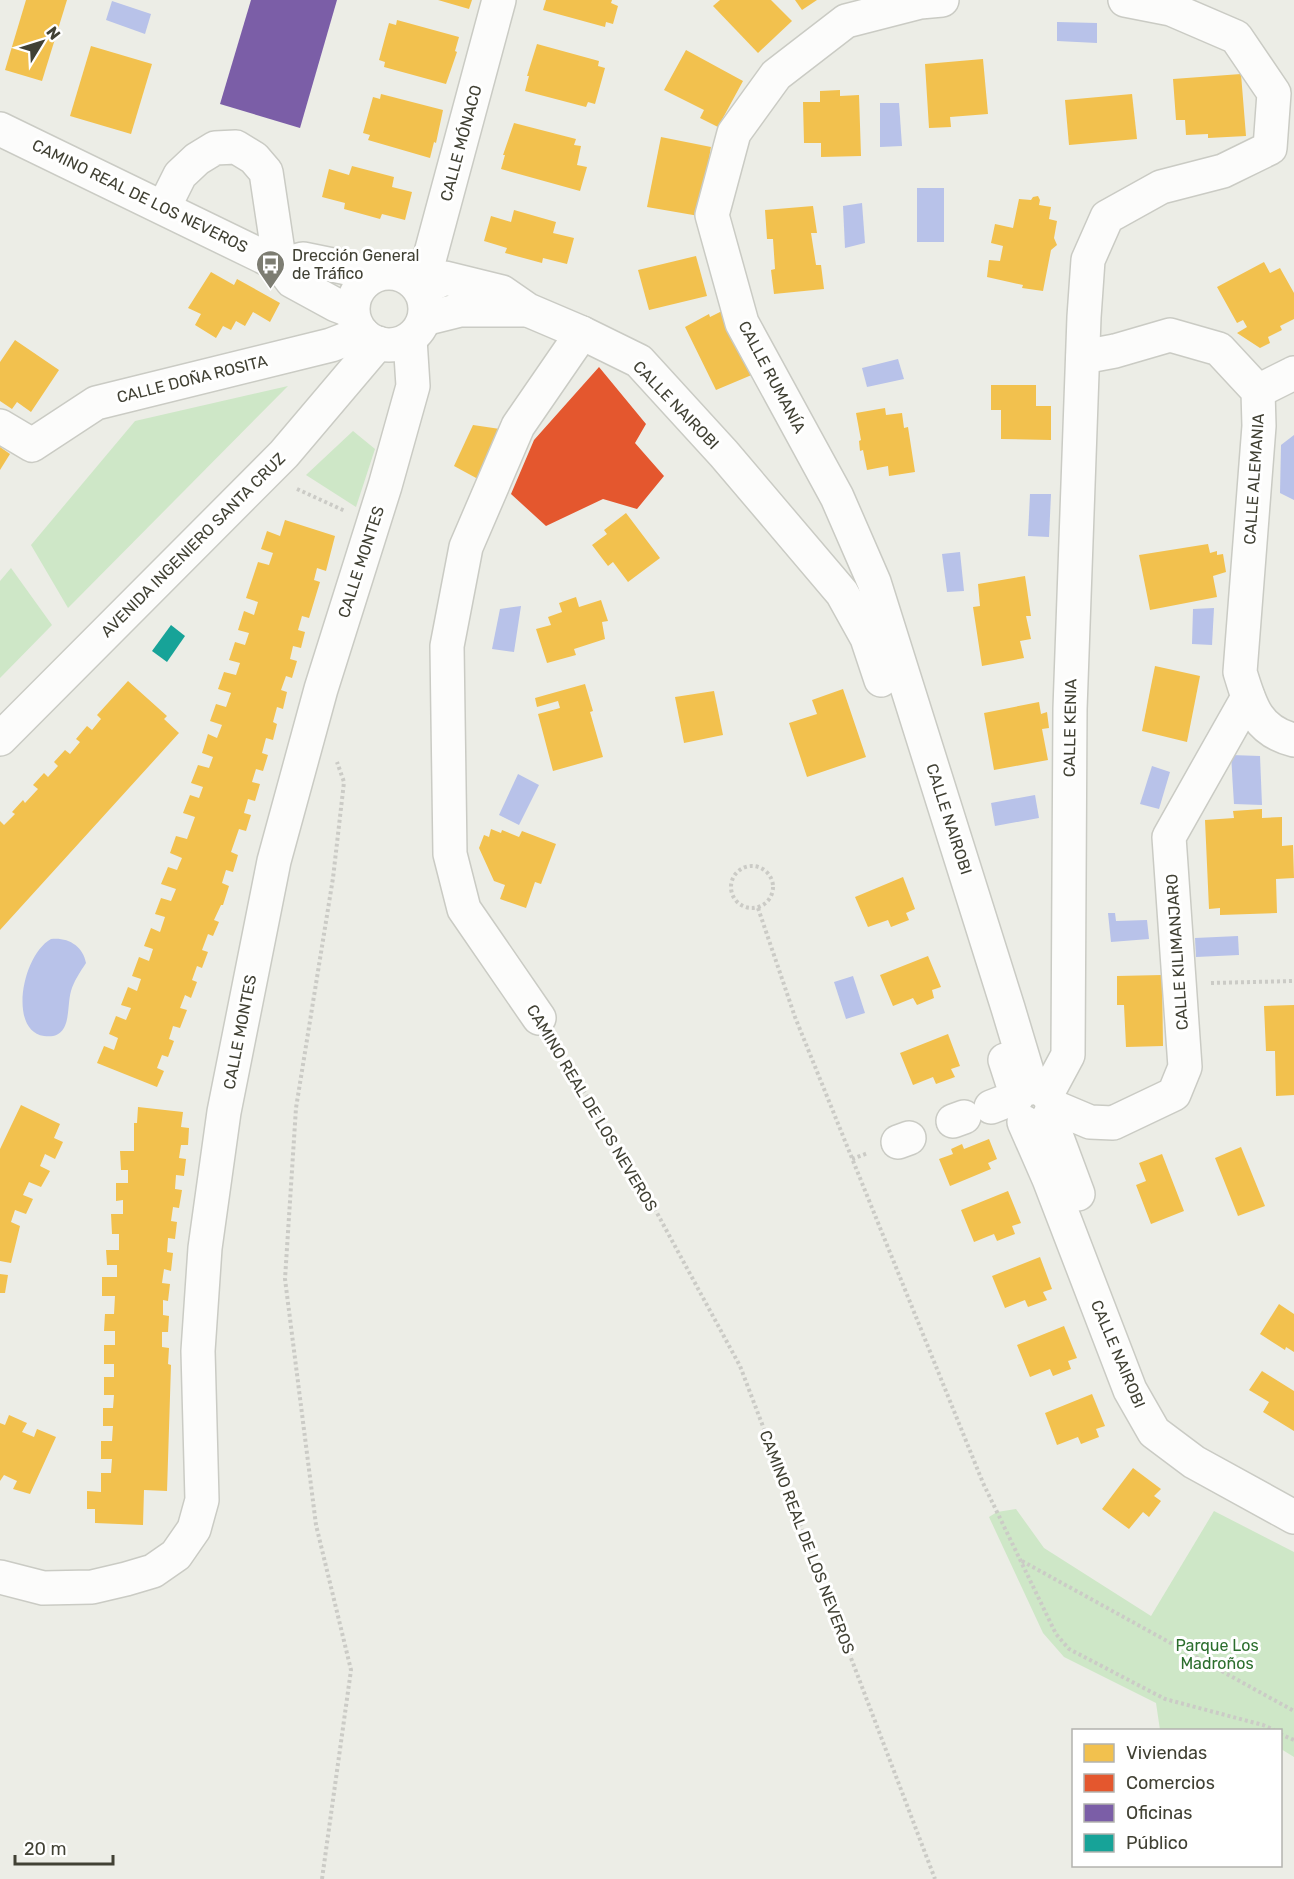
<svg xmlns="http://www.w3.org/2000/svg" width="1294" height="1879" viewBox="0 0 1294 1879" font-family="Rubik,sans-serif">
  <rect width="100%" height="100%" fill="#ecede6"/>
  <g fill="#cee7c7">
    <path d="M288,386L68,608L31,545L135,421Z"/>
    <path d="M353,431L375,449L356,507L306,475Z"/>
    <path d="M11,568L52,625L0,678V581Z"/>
    <path d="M1016,1509L1044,1548L1151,1616L1214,1511L1294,1552V1757L1281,1749L1280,1730H1160L1156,1703L1064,1657L1043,1633L989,1517L997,1512Z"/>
  </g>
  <g fill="#b8c2e9">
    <path d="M112,1L151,14L145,34L106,20Z"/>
    <path d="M1057,22L1097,23V43L1057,41Z"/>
    <path d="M880,103H899L902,146L880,147Z"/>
    <rect x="917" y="188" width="27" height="54"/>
    <path d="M862,203L865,243L845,248L843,206Z"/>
    <path d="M898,359L904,379L867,387L862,368Z"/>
    <path d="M1294,435V500L1280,493L1281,445Z"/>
    <path d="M1030,494H1051L1049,537L1028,536Z"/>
    <path d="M960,552L964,591L947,592L942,554Z"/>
    <path d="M521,606L514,652L492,649L500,609Z"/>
    <path d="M1214,608L1212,645L1192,644L1193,609Z"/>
    <path d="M1231,755L1260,756L1262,805L1234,804Z"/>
    <path d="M1152,766L1170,772L1159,809L1140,804Z"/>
    <path d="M518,774L539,785L519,825L499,815Z"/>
    <path d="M1035,795L1039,818L995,826L991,803Z"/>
    <path d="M1108,913H1115L1116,921L1147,920L1149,939L1111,942Z"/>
    <path d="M1238,936L1239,955L1196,957L1195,938Z"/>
    <path d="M51,939C68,937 83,946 86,963C80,972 74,981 71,991C66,1008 73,1040 44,1036C8,1031 22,955 51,939Z"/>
    <path d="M853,976L865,1013L846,1019L834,982Z"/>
  </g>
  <g fill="#f2c14e">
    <path d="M26,0H67L42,81L5,70Z"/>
    <path d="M438,0H472L469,9Z"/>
    <path d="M546,0H612L611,3L618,6L613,24L606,22L605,27L543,10Z"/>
    <path d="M720,0H771L792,21L758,53L713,6Z"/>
    <path d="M795,0H817L802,10Z"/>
    <path d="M397,20L459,37L455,51L457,52L446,84L384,67L385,62L379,60L389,23L396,25Z"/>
    <path d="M537,44L599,61L598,66L605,68L595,104L588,102L586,107L525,91L529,76H527Z"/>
    <path d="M91,46L152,64L131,134L70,116Z"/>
    <path d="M686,50L743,81L718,127L700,118L704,110L664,90Z"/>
    <path d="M983,59L988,114L950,117L951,127L929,128L925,64Z"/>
    <path d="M1241,74L1246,136L1208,138V134L1186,135L1185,120H1176L1173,79Z"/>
    <path d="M840,90V96L859,95L861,156L821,157V143H804L803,102H820V91Z"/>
    <path d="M381,94L443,110L436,143L434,142L430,158L368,140L370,135L363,133L373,97L380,99Z"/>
    <path d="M1132,94L1137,139L1069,145L1065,100Z"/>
    <path d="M514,123L576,139L574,145L581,146L577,165L587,167L580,191L501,169L505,155H503Z"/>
    <path d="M661,137L711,147L699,216L647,207Z"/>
    <path d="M352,166L394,177L392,187L412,192L405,220L382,214L380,219L344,209L345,203L322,197L329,169L349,175Z"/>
    <path d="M1038,196L1040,200L1039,205L1051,207L1049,219L1057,221L1054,238L1057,245L1051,250L1043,291L1022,288L1023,285L987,277L989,260L1000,261L1003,246L991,243L995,224L1013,228L1019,199L1031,200L1033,197Z"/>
    <path d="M813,206L817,233H811L816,265H821L824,289L774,294L771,270L775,269L773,239H767L765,210Z"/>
    <path d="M514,210L556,222L553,233L574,238L567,264L543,258L542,263L505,253L507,248L484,241L491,216L511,222Z"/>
    <path d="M696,256L707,296L649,310L638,270Z"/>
    <path d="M1264,262L1270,273L1280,268L1294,293V319L1280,326L1282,330L1268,337L1270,343L1260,348L1237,333L1247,327L1243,320L1237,323L1217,287Z"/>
    <path d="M211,272L234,285L237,279L280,303L270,322L253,312L245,326L236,321L231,330L223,326L216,338L195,325L201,314L188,308Z"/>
    <path d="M722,311L754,374L716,390L685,327L709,314L710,317Z"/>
    <path d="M15,340L59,370L31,412L17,402L12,409L0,401V362Z"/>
    <path d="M991,385H1036V406H1051V440L1001,439V410H991Z"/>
    <path d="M885,408L886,415L902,413L904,428L908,427L915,472L889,476L888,466L867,470L863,450L860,451L859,441L861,440L856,413Z"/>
    <path d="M473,425L500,429L478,479L454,466Z"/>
    <path d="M0,447L10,454L0,470Z"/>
    <path d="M626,513L660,558L628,582L613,562L608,566L592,545L607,534L604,530Z"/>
    <path d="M285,520L335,536L326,571L317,568L314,580L320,582L309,618L302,616L298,630L305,632L301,648L293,646L290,659L297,661L292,678L286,676L281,690L287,692L283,709L277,707L273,722L277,724L273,740L266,738L262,753L268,755L263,771L256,769L252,782L260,784L255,801L248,799L244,813L251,815L246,831L239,829L231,852L238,855L233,872L226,870L222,883L229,886L223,905H221L214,920L219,922L213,936L208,934L202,950L208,952L202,968L197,966L192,980L197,982L191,998L185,995L180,1008L187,1010L180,1028L173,1026L169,1039L174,1041L168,1057L162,1055L157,1068L164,1071L157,1087L97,1063L104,1046L114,1050L118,1038L109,1034L116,1016L126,1020L131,1008L121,1005L128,987L137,991L141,979L132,976L139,957L149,961L153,949L144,946L151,928L160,932L165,917L155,914L161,898L171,901L176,889L161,884L168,867L177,870L182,858L170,853L176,836L187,839L195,817L183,813L190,795L199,798L203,787L191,783L198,765L209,768L213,757L202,753L208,734L217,738L222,725L210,721L216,704L226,707L231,693L218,689L224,672L236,675L240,663L229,660L235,642L245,645L249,633L238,630L244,611L254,615L258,602L246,598L258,562L269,565L273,553L261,549L267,531L280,536Z"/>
    <path d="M1208,544L1210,553L1217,551V555L1223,554L1226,572L1213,576L1217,597L1150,610L1139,555Z"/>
    <path d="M1025,576L1031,616H1026L1031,639L1020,641L1024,658L982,666L973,607L980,606L978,584Z"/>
    <path d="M576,597L579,607L601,600L608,621L602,622L605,639L574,649L576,655L547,663L536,629L551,625L548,617L562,612L559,603Z"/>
    <path d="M1155,666L1200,676L1187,742L1142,731Z"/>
    <path d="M128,681L167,716L164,719L179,733L0,930V821L4,825L15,814L12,812L23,800L25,803L38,789L33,785L44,773L48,777L58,766L54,762L65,750L70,754L80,742L76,739L87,726L92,730L101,719L97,715Z"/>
    <path d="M585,684L593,711L590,712L603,757L553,771L538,714L560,708L558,701L537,707L535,698Z"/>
    <path d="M843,689L866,757L807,777L789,723L817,714L812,700Z"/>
    <path d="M714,691L723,735L684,743L675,697Z"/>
    <path d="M1039,702L1041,714L1047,712L1049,728L1042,729L1048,760L994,770L984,713Z"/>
    <path d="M1262,809V818L1282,817V846L1293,845L1294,878L1276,879L1277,913L1220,915V908L1209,909L1205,820L1234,818L1233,811Z"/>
    <path d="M491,829L501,833L502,830L519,837L522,831L556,844L541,884L535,882L526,908L500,899L505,885L494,881L479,848L484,835L489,837Z"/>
    <path d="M903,877L915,909L906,913L909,920L891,927L888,920L868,927L855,897Z"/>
    <path d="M928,956L941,987L932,990L934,998L917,1005L913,998L893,1006L880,975Z"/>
    <path d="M1162,975L1163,1046L1126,1047L1124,1005H1117V976Z"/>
    <path d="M1294,1005V1095L1276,1096L1275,1051H1266L1264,1006Z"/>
    <path d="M948,1034L960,1066L951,1069L955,1077L936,1084L933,1077L913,1085L900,1053Z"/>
    <path d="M21,1105L60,1124L54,1138L63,1142L55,1159L45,1154L40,1166L50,1171L41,1187L29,1182L23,1195L33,1199L26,1214L15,1210L11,1222L20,1226L11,1263L0,1261V1149Z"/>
    <path d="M138,1107L183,1112L181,1127L189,1128L188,1145H181L179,1158L186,1159L184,1176L176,1175L175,1189L182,1190L179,1208L173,1207L171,1221L177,1222L175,1239L168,1238L167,1252L173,1253L171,1271L164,1269L162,1283L170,1284L168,1301L163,1300V1315L169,1316L168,1332H162V1347L169,1348L168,1364L171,1365L167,1491L144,1490L143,1525L95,1523V1509H87V1491L101,1492V1473H111L112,1459H101V1441H112L113,1426H103V1408H113L114,1395H104V1377H114V1364H104V1345H115V1331H104L105,1314H114L115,1296H102V1277H117V1265H107L106,1250H119V1234H112L111,1214H123V1200L116,1201V1183H128V1170H121L120,1151H134V1123H137Z"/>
    <path d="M989,1139L997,1159L988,1163L991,1169L950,1186L939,1159L953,1154L951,1149L962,1144L964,1149Z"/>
    <path d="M1241,1147L1265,1206L1238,1216L1215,1158Z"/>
    <path d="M1162,1154L1184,1211L1151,1224L1136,1185L1146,1181L1139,1163Z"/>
    <path d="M1008,1191L1021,1223L1012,1226L1015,1234L997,1241L994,1234L974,1242L961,1210Z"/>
    <path d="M1040,1257L1052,1289L1043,1292L1047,1300L1028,1307L1025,1300L1005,1308L992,1276Z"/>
    <path d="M0,1274L8,1275L5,1293H0Z"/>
    <path d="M1279,1304L1294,1314V1352L1286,1347L1285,1350L1260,1334Z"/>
    <path d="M1064,1326L1077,1358L1068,1361L1071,1369L1053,1376L1050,1369L1030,1377L1017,1345Z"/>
    <path d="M1262,1371L1294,1391V1431L1263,1412L1269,1402L1249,1390Z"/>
    <path d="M1092,1394L1105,1426L1096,1429L1099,1437L1081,1444L1078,1437L1057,1445L1045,1413Z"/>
    <path d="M9,1415L27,1423L22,1432L34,1437L37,1429L56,1437L30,1494L13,1489L17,1481L4,1475L0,1481V1423L5,1425Z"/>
    <path d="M1133,1468L1161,1489L1154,1496L1161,1501L1149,1517L1143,1512L1129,1529L1102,1509Z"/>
  </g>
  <path fill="#e4572e" d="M599,367L646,424L635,443L664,476L637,509L603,499L546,526L511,494L534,440Z"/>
  <path fill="#7b5ea7" d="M251,0H337L300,128L220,104Z"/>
  <path fill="#17a398" d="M171,625L185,636L167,662L152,651Z"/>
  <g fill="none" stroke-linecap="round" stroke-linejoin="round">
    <defs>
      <g id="minor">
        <path d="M942,0L920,2L846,21L776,75L734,133L712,215L742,323L837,497L874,582L1008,1008L1032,1088"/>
        <path d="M0,129L280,265L292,281L336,305L352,311"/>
        <path d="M164,207L180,175L197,159L215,148L236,147L254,158L266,172L280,265"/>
        <path d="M280,265L303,259L377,274"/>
        <circle cx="389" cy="309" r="36"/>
        <path d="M412,280L428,264L499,0"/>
        <path d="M421,290L445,278L502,292L528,310L582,333L639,361L724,454L842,593L867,638L881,680"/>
        <path d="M424,319L460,310H523"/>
        <path d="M1083,357L1115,351L1170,335L1219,349L1258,391L1259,426L1240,672C1250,705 1257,731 1294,740"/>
        <path d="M1258,391L1294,373"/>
        <path d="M0,426L32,445L96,403L331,345L362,333"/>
        <path d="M0,739L284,454L378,343"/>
        <path d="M539,1018L464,909L450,854L447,646L466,547L518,426L582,333"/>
        <path d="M1047,1094L1068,1055L1070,709L1084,317L1088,260L1107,217L1161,187L1223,171L1270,148L1274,93L1236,37L1171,9L1125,0"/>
        <path d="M1052,1106L1090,1122L1113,1123L1174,1094L1185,1067L1169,837L1248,697"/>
        <path d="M991,1107L1017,1097L1005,1060"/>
        <path d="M1049,1116L1078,1194"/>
        <path d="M953,1121L964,1117"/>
        <path d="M1024,1122L1049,1179L1130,1390L1154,1432L1194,1462L1294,1517"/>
        <path d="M898,1142L909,1138"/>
        <path d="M0,1577L43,1588L92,1587L126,1579L153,1571L176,1555L194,1529L202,1500L198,1351L205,1248L224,1112L274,861L321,689L385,486L413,386L410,339"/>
      </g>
    </defs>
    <use href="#minor" stroke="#cacbc4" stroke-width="36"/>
    <g stroke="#cbcbc6" stroke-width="4" stroke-dasharray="3 3" stroke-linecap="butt">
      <path d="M297,489L345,511"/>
      <circle cx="752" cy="887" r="21"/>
      <path d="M758,908L795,1017L983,1483L1056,1634L1069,1649L1165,1699L1263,1725L1274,1730"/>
      <path d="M1211,983L1294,981"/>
      <path d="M555,1044L644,1189L740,1366L935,1879"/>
      <path d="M852,1159L868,1153"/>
      <path d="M1022,1561L1294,1711"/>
      <path d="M1280,1734L1294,1740"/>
      <path d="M322,1879L351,1670L316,1525L285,1279L296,1108L333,878L344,782L337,762"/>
    </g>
    <use href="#minor" stroke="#fcfcfb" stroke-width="33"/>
  </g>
  <defs>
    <symbol id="bus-pin" viewBox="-11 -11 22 30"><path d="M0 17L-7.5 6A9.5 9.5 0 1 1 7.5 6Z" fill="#7d7d72" stroke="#fff"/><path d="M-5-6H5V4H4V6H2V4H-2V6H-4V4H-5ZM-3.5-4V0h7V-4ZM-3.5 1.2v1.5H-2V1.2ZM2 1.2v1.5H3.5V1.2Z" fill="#fff"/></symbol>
  </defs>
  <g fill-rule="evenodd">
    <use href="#bus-pin" x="254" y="248" width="33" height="45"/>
  </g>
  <g text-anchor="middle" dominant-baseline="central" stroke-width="6" stroke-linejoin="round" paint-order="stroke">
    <g font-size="16" fill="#414134" stroke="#fff">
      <text transform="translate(461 143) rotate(-75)">CALLE MÓNACO</text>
      <text transform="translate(140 196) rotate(26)">CAMINO REAL DE LOS NEVEROS</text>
      <text transform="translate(772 377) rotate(62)">CALLE RUMANÍA</text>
      <text transform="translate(192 379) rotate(-14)">CALLE DOÑA ROSITA</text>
      <text transform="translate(676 405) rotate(46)">CALLE NAIROBI</text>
      <text transform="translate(1254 479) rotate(-86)">CALLE ALEMANIA</text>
      <text transform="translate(193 545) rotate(-45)">AVENIDA INGENIERO SANTA CRUZ</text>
      <text transform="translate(361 562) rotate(-72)">CALLE MONTES</text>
      <text transform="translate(1070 728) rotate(-89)">CALLE KENIA</text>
      <text transform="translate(949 819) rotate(72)">CALLE NAIROBI</text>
      <text transform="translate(1177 952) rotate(-94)">CALLE KILIMANJARO</text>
      <text transform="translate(240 1032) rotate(-79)">CALLE MONTES</text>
      <text transform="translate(592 1108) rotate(59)">CAMINO REAL DE LOS NEVEROS</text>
      <text transform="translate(1118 1354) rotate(67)">CALLE NAIROBI</text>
      <text transform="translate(807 1542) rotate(69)">CAMINO REAL DE LOS NEVEROS</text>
    </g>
    <g font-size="16" fill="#414134" stroke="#fff" text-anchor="start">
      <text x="292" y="255">Drección General<tspan x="292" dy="18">de Tráfico</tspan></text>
    </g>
    <g font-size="16" fill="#2c6e2d" stroke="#fff">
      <text x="1217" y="1645">Parque Los<tspan x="1217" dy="18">Madroños</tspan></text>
    </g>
  </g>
  <rect x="1072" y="1729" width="210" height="138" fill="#ffffff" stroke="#b3b3ae" stroke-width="1.5"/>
  <rect x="1084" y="1744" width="30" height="18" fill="#f2c14e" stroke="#b3b3ae" stroke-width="1.5"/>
  <text x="1126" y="1759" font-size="18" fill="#414134">Viviendas</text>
  <rect x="1084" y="1774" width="30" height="18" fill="#e4572e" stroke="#b3b3ae" stroke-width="1.5"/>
  <text x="1126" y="1789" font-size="18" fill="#414134">Comercios</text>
  <rect x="1084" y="1804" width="30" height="18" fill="#7b5ea7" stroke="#b3b3ae" stroke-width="1.5"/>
  <text x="1126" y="1819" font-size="18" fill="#414134">Oficinas</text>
  <rect x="1084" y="1834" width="30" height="18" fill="#17a398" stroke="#b3b3ae" stroke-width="1.5"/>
  <text x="1126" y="1849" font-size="18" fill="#414134">Público</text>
  <g transform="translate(42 42) rotate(52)" stroke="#ffffff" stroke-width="4.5" paint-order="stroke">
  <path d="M0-4.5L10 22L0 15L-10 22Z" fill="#414134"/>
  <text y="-9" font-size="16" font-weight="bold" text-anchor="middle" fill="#414134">N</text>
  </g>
  <path d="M15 1855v9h98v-9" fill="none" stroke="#414134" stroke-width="3"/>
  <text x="24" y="1855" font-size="18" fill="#414134" stroke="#ffffff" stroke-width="4.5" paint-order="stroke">20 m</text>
</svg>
